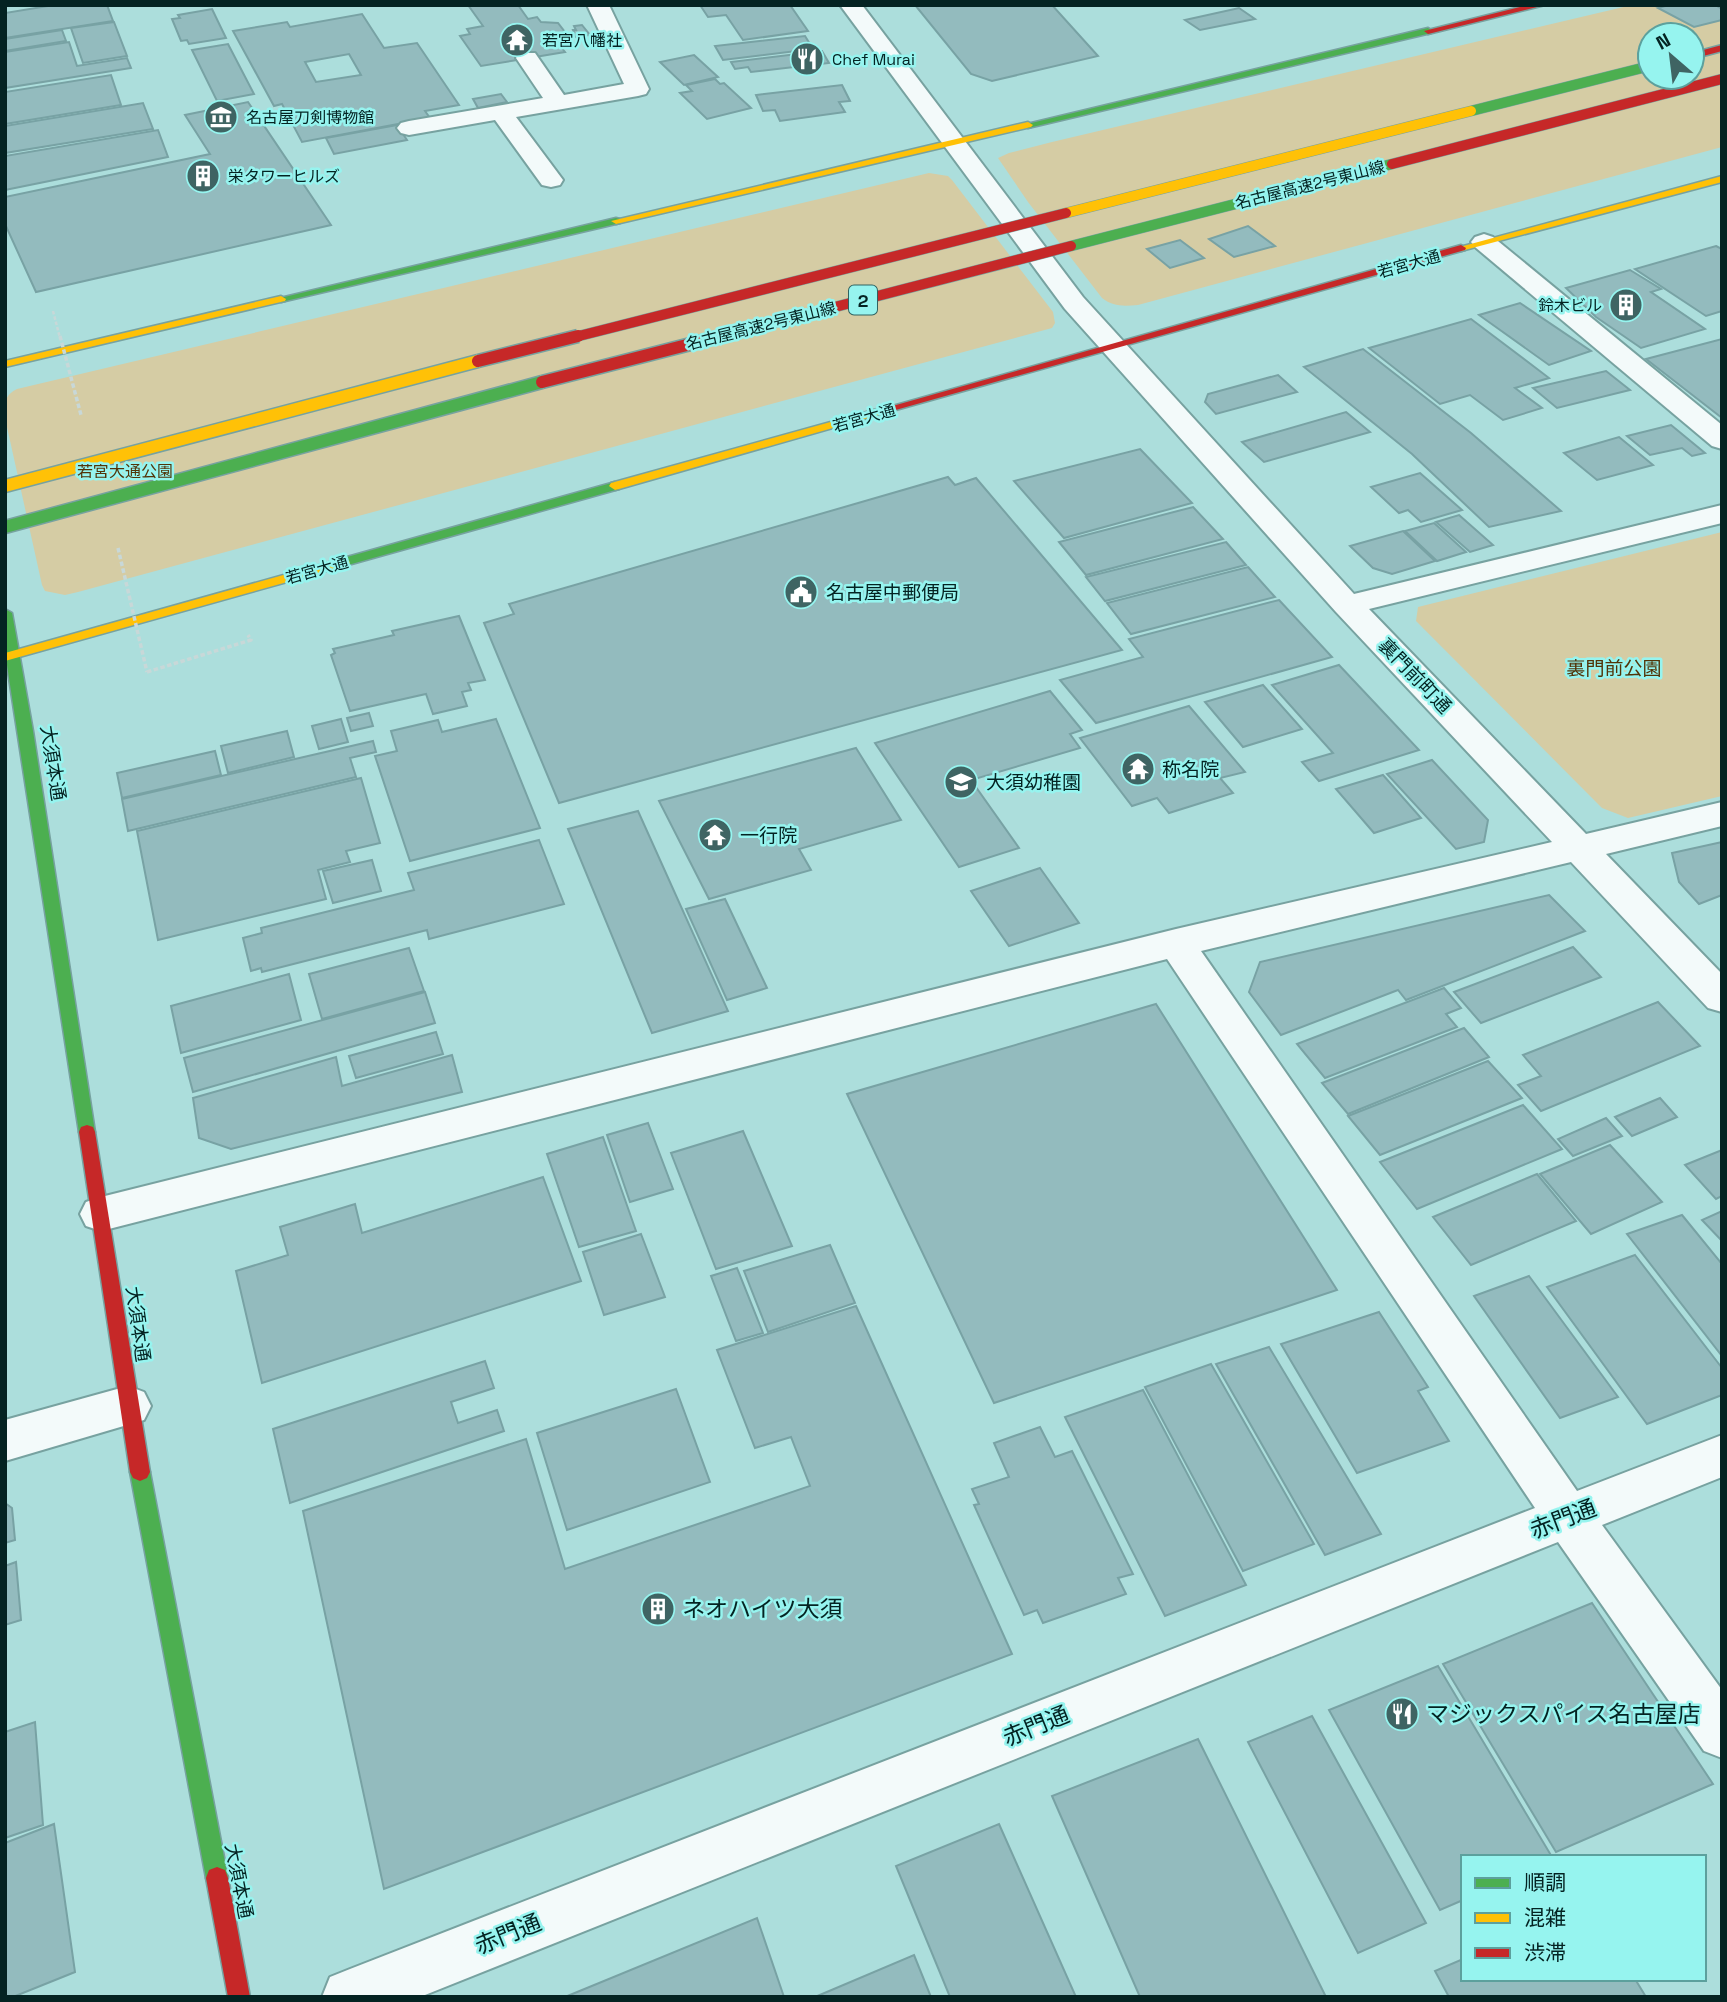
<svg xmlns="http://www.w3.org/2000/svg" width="1727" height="2002" viewBox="0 0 1727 2002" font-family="'Space Grotesk','Noto Sans JP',sans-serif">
  <rect width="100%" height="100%" fill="#acdedc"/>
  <g fill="#d5cca4" fill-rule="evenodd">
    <path d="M1632,5H1722V147L1138,305C1124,306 1113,307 1102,298L1028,202L998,158L1009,153L1052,142ZM1650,35H1692V77H1650Z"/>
    <path d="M929,173L948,176L952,180L1053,312L1055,323L1052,328L78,592L65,595L45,591L42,585L5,418C5,404 3,396 17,389Z"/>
    <path d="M1722,532V796L1628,818L1602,808L1416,621L1418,607Z"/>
  </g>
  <g fill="#93bbbe" stroke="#78a2a4" stroke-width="2" fill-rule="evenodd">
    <path d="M54,5H107L113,21L5,38V13Z"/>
    <path d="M468,5H518L528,19L537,17L541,22L558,23L575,45L561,47L565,52L481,66L460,36L470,34L467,29L483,26Z"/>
    <path d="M700,5H790L808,31L743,40L726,15L708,17Z"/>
    <path d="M915,5H1052L1098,56L992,81L971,74Z"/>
    <path d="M1669,5H1715L1722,9V20L1694,27L1658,8Z"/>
    <path d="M1239,8L1255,19L1200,30L1185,20Z"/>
    <path d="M212,9L226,38L189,44L187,40L181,41L172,19L180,18L178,15Z"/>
    <path d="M362,14L384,48L417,43L459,105L425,111L430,118L302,142L282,104L274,106L233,31L287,22L290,27ZM349,54L361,75L316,82L305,62Z"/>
    <path d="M114,22L127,56L83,63L71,28Z"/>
    <path d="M582,25L590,35L576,37L573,30H576L574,26Z"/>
    <path d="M62,30L66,41L5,51V39Z"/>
    <path d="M805,36L813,49L723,60L715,46Z"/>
    <path d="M69,42L77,66L127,58L131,68L5,88V52Z"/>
    <path d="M228,44L254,94L217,101L192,50Z"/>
    <path d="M822,51L829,63L751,72L748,67L735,69L731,62Z"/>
    <path d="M694,55L718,77L684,85L660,62Z"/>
    <path d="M111,75L121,105L5,124V92Z"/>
    <path d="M715,79L720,84L724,83L751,108L707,119L680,93L692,91L686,85Z"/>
    <path d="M842,85L850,101L839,102L845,112L780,121L775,110L763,111L756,95Z"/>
    <path d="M501,94L507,102L478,108L473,99Z"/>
    <path d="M248,102L331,225L36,292L5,224V197L210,154L185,115Z"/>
    <path d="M143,103L153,129L5,153V126Z"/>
    <path d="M397,125L407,140L334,154L326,138Z"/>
    <path d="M158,130L168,157L5,190V156Z"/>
    <path d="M1248,226L1275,246L1234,257L1209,239Z"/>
    <path d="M1180,240L1204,258L1170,268L1147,249Z"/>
    <path d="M1716,246L1722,249V311L1706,316L1635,269Z"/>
    <path d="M1630,270L1661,289L1651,292L1705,329L1641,348L1596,317L1566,288Z"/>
    <path d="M1520,303L1591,351L1549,365L1479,315Z"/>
    <path d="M1471,319L1549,378L1515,388L1542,408L1503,420L1470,395L1440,404L1369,348Z"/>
    <path d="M1722,339V418L1646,359Z"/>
    <path d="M1363,349L1471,433L1561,511L1489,527L1412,454L1304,367Z"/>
    <path d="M1606,371L1630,390L1557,408L1533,388Z"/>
    <path d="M1278,375L1297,392L1216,414L1205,402L1208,394Z"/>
    <path d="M1346,412L1370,432L1264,462L1242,442Z"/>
    <path d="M1671,425L1705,453L1692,456L1682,448L1650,455L1627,436Z"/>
    <path d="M1619,437L1653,465L1597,480L1564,453Z"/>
    <path d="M1140,449L1192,503L1064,538L1014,481Z"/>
    <path d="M1420,473L1462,510L1421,522L1408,510L1399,513L1371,487Z"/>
    <path d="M948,477L955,485L976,478L1122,650L559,803L484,623L514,614L509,604Z"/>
    <path d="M1193,507L1223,539L1086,575L1059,542Z"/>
    <path d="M1459,515L1493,545L1470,552L1436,522Z"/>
    <path d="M1434,523L1466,552L1437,561L1405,531Z"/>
    <path d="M1403,531L1435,561L1392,574L1373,568L1350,546Z"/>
    <path d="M1226,542L1246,565L1105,601L1086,577Z"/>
    <path d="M1248,567L1275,597L1131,634L1107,603Z"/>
    <path d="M1279,600L1332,657L1096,723L1060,680L1143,657L1129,639Z"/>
    <path d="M459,616L485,680L468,683L471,690L462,692L467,706L433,714L426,694L350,711L331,655L335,653L333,649L394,635L392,631Z"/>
    <path d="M1339,665L1419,750L1319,781L1302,762L1333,753L1272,685Z"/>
    <path d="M1263,685L1302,729L1243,747L1205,702Z"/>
    <path d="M1050,691L1082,730L1070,734L1080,748L971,780L1019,848L959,867L875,743Z"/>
    <path d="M1189,706L1245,772L1220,778L1233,793L1169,813L1157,798L1132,806L1080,738Z"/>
    <path d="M369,713L373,726L351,731L347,718Z"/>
    <path d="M341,719L348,742L319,749L312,726Z"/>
    <path d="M496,719L540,828L410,861L375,756L397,751L391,731L438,720L442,732Z"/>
    <path d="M287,731L294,757L228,773L221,746Z"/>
    <path d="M373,741L376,752L350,758L356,777L128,831L122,799Z"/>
    <path d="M856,748L901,820L799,849L811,870L709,899L659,801Z"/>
    <path d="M215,751L221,775L122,798L117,773Z"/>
    <path d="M1432,760L1488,820L1484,842L1456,849L1387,774Z"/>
    <path d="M1383,775L1421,818L1374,833L1336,789Z"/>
    <path d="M361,778L380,843L346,851L350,862L318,870L326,899L158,940L137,831Z"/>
    <path d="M638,811L728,1011L652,1033L568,829Z"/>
    <path d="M539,840L564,904L429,939L427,930L262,972L261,968L251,971L243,938L262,933L261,928L414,890L408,873Z"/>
    <path d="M1722,842V895L1699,904L1679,882L1672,853Z"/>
    <path d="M372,860L381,891L333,903L323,871Z"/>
    <path d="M1040,868L1079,923L1009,946L971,891Z"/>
    <path d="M1549,895L1585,931L1406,1000L1398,990L1281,1035L1249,992L1260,962Z"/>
    <path d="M725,899L767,988L727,1000L686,909Z"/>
    <path d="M1573,947L1601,977L1481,1023L1454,992Z"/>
    <path d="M409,948L424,991L322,1019L309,974Z"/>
    <path d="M289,974L301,1020L181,1053L171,1006Z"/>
    <path d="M1444,988L1461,1008L1446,1014L1457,1027L1325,1078L1297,1044Z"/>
    <path d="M425,992L435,1023L193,1092L184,1058Z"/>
    <path d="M1658,1002L1700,1046L1541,1111L1518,1085L1541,1076L1523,1055Z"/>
    <path d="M1156,1004L1337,1290L994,1403L847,1094Z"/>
    <path d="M1464,1028L1489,1057L1348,1114L1322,1083Z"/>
    <path d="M436,1032L443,1054L356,1078L349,1056Z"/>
    <path d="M452,1055L462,1092L231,1149L199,1138L193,1098L336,1057L342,1086Z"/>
    <path d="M1488,1061L1522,1098L1380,1155L1348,1116Z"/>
    <path d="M1660,1098L1677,1117L1632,1136L1615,1117Z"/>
    <path d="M1523,1105L1562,1149L1417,1209L1380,1162Z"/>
    <path d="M1606,1118L1622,1136L1573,1156L1558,1139Z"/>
    <path d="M648,1123L673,1189L630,1202L607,1135Z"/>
    <path d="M743,1131L792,1246L716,1269L671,1153Z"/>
    <path d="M603,1137L636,1231L579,1247L547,1154Z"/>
    <path d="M1610,1145L1662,1202L1591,1234L1540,1174Z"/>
    <path d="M1722,1150V1196L1716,1199L1685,1165Z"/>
    <path d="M1537,1174L1576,1221L1471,1265L1433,1217Z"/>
    <path d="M543,1177L581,1281L262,1383L236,1271L288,1255L280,1227L355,1204L362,1233Z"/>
    <path d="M1722,1211V1241L1702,1220Z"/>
    <path d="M1682,1215L1722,1264V1356L1627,1234Z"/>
    <path d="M641,1234L665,1297L604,1315L583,1252Z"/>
    <path d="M830,1245L855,1303L768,1332L744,1271Z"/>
    <path d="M1635,1255L1722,1368V1395L1647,1424L1547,1287Z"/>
    <path d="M737,1268L763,1333L736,1341L711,1276Z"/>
    <path d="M1529,1276L1618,1397L1560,1418L1474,1296Z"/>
    <path d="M856,1306L1012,1654L384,1889L303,1511L526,1439L565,1569L810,1486L791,1437L755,1448L717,1350Z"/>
    <path d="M1379,1312L1428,1387L1418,1391L1449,1441L1357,1473L1281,1344Z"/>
    <path d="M1269,1347L1381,1534L1325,1555L1216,1364Z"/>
    <path d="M485,1361L494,1388L451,1402L458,1423L497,1410L504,1431L290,1503L273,1429Z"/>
    <path d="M1211,1364L1314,1544L1243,1571L1145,1387Z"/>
    <path d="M676,1389L710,1482L567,1530L537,1433Z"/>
    <path d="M1143,1390L1246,1585L1165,1616L1065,1417Z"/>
    <path d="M1040,1427L1055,1457L1072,1451L1133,1574L1118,1578L1126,1594L1043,1623L1037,1610L1024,1615L974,1505L979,1504L972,1489L1009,1477L994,1443Z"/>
    <path d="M5,1503L12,1508L15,1540L5,1543Z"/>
    <path d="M16,1562L21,1620L5,1625V1566Z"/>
    <path d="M1592,1603L1713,1784L1556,1852L1443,1664Z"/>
    <path d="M1438,1666L1552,1857H1463V1900L1440,1910L1329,1710Z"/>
    <path d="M1312,1716L1426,1923L1358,1953L1248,1742Z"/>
    <path d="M35,1722L43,1825L5,1838V1732Z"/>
    <path d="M1198,1739L1326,1997H1140L1052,1796Z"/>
    <path d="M54,1824L75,1972L13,1997H5V1843Z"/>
    <path d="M999,1824L1076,1997H950L896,1866Z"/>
    <path d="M757,1918L784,1997H565Z"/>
    <path d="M914,1955L931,1997H815Z"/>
    <path d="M1463,1959V1979H1635L1646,1997H1449L1435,1971Z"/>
  </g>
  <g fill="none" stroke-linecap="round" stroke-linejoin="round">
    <defs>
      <g id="street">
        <path d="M587,5H609L649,89L646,94L638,96L516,117L563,180L560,185L551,187L542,185L495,120L409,135L401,133L397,128L401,123L409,121L543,98L516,58L519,53H535L564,95L624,84Z"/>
        <path d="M840,5H862L1083,297L1354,594L1722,505V523L1369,609L1586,834L1722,802V826L1606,854L1722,974V1012L1708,1008L1571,862L1201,951L1577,1491L1722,1435V1477L1602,1525L1722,1690V1758L1704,1751L1558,1542L420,1997H322L330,1977L350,1969L1535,1508L1167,959L101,1231L86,1226L80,1214L86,1202L101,1197L1176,929L1552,842L1336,612L1065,309Z"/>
        <path d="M1484,234L1493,237L1722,425V449L1712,446L1475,247L1471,242L1475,237Z"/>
        <path d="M128,1386L144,1392L151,1406L144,1420L5,1461V1420Z"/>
      </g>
      <g id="fast">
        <path d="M1428,28L1432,31L1431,33L1028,128L1023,125Z"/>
        <path d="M616,218L620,219V223L281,302L276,299Z"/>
        <path d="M615,482L621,486L619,489L348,565L344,566L338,562L340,559Z"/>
        <path d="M5,609L12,613L33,731L95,1132L93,1137H81L79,1132L5,652Z"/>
        <path d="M140,1463L147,1466L150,1472L228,1878L225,1886L217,1889L209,1886L206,1878L130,1472L133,1466Z"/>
      </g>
      <g id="slow">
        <path d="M1028,122L1033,125L1031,127L616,224L611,221Z"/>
        <path d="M1722,176V182L1461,251L1456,248Z"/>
        <path d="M281,296L286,299L285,301L5,367V361Z"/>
        <path d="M881,408L887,411L885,413L619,489L615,490L609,486L611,483Z"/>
        <path d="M344,558L350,562L348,565L5,661V653Z"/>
      </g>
      <g id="jam">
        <path d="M1528,5H1545L1428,34L1424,31Z"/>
        <path d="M1722,45V51L1692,59V53Z"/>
        <path d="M1461,245L1466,248L1465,250L885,413L881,414L875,411Z"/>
        <path d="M87,1125L93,1127L95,1132L150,1472L147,1478L140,1481L133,1478L130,1472L79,1132L81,1127Z"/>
        <path d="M217,1867L225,1870L228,1878L250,1997H228L206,1878L209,1870Z"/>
      </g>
    </defs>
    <use href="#street" stroke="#77a2a0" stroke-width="4"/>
    <use href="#fast" stroke="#77a2a0" stroke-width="3"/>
    <use href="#slow" stroke="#77a2a0" stroke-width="3"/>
    <use href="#jam" stroke="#77a2a0" stroke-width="3"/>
    <path stroke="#c8d8d8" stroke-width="3.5" stroke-dasharray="4.5 2.5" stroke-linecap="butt" d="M147,672L251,640L248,635"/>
    <use href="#street" fill="#f3fafa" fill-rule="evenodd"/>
    <use href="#fast" fill="#4caf50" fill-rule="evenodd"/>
    <use href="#slow" fill="#ffc107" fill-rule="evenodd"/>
    <use href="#jam" fill="#c62828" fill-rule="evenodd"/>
    <defs>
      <g id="fast-bridge-far1">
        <path d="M1471,111L1650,66"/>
        <path d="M1071,246L1392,164"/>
      </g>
      <path id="fast-bridge" d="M5,527L542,382"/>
      <path id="slow-bridge-far1" d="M1066,213L1471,111"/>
      <path id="slow-bridge" d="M5,486L478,361"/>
      <g id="jam-bridge-far1">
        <path d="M1392,164L1722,79"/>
        <path d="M571,338L1066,213"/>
        <path d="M715,338L1071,246"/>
      </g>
      <g id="jam-bridge">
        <path d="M478,361L578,336"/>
        <path d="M542,382L722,336"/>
      </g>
    </defs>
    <use href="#fast-bridge-far1" stroke="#77a2a0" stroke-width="11" stroke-linecap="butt"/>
    <use href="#fast-bridge" stroke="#77a2a0" stroke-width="15" stroke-linecap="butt"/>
    <use href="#slow-bridge-far1" stroke="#77a2a0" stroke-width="11" stroke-linecap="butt"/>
    <use href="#slow-bridge" stroke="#77a2a0" stroke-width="15" stroke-linecap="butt"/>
    <use href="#jam-bridge-far1" stroke="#77a2a0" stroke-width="11" stroke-linecap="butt"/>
    <use href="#jam-bridge" stroke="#77a2a0" stroke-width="15" stroke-linecap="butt"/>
    <path stroke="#c8d8d8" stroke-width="2.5" stroke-dasharray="3.5 2" stroke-linecap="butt" d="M53,311L60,338"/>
    <g stroke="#c8d8d8" stroke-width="3.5" stroke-dasharray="4.5 2.5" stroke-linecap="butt">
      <path d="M60,336L81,415"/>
      <path d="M118,548L147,672"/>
    </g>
    <use href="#fast-bridge-far1" stroke="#4caf50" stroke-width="10"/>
    <use href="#fast-bridge" stroke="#4caf50" stroke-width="12"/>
    <use href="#slow-bridge-far1" stroke="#ffc107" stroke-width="10"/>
    <use href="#slow-bridge" stroke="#ffc107" stroke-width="12"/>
    <use href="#jam-bridge-far1" stroke="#c62828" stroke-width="10"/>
    <use href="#jam-bridge" stroke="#c62828" stroke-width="12"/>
  </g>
  <defs>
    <symbol id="temple-disc" viewBox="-11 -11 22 22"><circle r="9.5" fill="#3f6463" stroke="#96f4ef"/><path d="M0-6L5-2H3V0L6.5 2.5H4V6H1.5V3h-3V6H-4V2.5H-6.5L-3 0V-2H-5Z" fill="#fff"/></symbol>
    <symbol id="restaurant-disc" viewBox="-11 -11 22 22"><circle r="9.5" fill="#3f6463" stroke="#96f4ef"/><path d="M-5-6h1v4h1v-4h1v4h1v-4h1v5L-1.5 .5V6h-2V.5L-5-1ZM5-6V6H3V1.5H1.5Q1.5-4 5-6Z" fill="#fff"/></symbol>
    <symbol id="museum-disc" viewBox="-11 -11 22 22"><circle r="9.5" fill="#3f6463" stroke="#96f4ef"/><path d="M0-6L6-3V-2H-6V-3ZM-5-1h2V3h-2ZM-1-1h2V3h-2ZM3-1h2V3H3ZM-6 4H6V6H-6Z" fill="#fff"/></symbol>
    <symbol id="building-disc" viewBox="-11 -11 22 22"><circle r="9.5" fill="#3f6463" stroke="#96f4ef"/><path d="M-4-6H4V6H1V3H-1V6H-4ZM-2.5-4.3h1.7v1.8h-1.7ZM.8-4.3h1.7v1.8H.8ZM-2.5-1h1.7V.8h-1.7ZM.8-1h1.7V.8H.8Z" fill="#fff"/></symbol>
    <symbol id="civic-disc" viewBox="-11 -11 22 22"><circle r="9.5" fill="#3f6463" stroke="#96f4ef"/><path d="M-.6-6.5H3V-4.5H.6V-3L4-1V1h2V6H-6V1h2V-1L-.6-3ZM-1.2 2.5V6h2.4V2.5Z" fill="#fff"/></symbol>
    <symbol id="school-disc" viewBox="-11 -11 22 22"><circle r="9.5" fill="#3f6463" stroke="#96f4ef"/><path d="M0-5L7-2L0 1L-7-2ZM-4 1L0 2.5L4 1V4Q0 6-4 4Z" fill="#fff"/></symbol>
  </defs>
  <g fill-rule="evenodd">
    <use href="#temple-disc" x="498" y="21" width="38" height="38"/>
    <use href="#restaurant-disc" x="788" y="40" width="38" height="38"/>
    <use href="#museum-disc" x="202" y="98" width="38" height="38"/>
    <use href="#building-disc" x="184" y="157" width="38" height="38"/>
    <use href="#building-disc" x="1607" y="286" width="38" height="38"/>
    <use href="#civic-disc" x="782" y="573" width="38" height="38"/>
    <use href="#temple-disc" x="1119" y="750" width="38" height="38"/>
    <use href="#school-disc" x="942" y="763" width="38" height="38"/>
    <use href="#temple-disc" x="696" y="816" width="38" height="38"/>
    <use href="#building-disc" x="639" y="1590" width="38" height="38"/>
    <use href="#restaurant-disc" x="1383" y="1695" width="38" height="38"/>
  </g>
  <g text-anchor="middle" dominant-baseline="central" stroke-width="5" stroke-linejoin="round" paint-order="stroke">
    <g font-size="16" fill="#042322" stroke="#96f4ef" text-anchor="start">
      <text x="542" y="40">若宮八幡社</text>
      <text x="832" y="59">Chef Murai</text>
      <text x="246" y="117">名古屋刀剣博物館</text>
      <text x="228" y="176">栄タワーヒルズ</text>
      <text x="1602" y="305" text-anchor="end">鈴木ビル</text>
    </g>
    <g font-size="16" fill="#042322" stroke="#96f4ef">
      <text transform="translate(1310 185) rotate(-14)">名古屋高速2号東山線</text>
      <text transform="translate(1409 264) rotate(-16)">若宮大通</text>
      <text transform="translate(761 326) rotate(-14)">名古屋高速2号東山線</text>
      <text transform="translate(864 418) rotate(-16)">若宮大通</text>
      <text transform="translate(317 570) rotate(-16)">若宮大通</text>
    </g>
    <g font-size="16" fill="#523408" stroke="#96f4ef">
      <text x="125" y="471">若宮大通公園</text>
    </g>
    <rect fill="#96f4ef" stroke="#306260" stroke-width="2" x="849" y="285.5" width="28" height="29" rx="5"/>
    <g font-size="18" font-weight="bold" fill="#042322">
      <text x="863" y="300">2</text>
    </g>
    <g font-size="19" fill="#042322" stroke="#96f4ef" text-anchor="start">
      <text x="826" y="592">名古屋中郵便局</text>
      <text x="1162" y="769">称名院</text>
      <text x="986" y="782">大須幼稚園</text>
      <text x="740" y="835">一行院</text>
    </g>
    <g font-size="19" fill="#523408" stroke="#96f4ef">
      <text x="1614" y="668">裏門前公園</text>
    </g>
    <g font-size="19" fill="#042322" stroke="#96f4ef">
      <text transform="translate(1415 676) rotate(46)">裏門前町通</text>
      <text transform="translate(53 763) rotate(81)">大須本通</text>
      <text transform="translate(138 1324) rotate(82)">大須本通</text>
      <text transform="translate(239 1881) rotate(79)">大須本通</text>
    </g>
    <g font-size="23" fill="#042322" stroke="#96f4ef">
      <text transform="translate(1563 1519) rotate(-21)">赤門通</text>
      <text transform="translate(1036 1726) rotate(-22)">赤門通</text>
      <text transform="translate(508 1934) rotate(-22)">赤門通</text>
    </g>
    <g font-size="23" fill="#042322" stroke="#96f4ef" text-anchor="start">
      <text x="682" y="1609">ネオハイツ大須</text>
      <text x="1426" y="1714">マジックスパイス名古屋店</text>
    </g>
  </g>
  <rect width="1727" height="2002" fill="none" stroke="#042322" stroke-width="14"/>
  <rect x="1461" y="1855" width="245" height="126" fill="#96f4ef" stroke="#5ca09d" stroke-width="2"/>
  <rect x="1475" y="1878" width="35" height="10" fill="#4caf50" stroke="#5ca09d" stroke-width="2"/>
  <text x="1524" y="1890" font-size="21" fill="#042322">順調</text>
  <rect x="1475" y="1913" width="35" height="10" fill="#ffc107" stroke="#5ca09d" stroke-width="2"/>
  <text x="1524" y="1925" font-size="21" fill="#042322">混雑</text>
  <rect x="1475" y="1948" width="35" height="10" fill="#c62828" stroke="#5ca09d" stroke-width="2"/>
  <text x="1524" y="1960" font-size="21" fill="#042322">渋滞</text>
  <g transform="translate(1671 56) rotate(332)"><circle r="33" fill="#96f4ef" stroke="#5ca09d" stroke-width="2"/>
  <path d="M0-5L12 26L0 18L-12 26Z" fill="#3f6463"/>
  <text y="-10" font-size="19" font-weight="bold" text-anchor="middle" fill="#042322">N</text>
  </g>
</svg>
